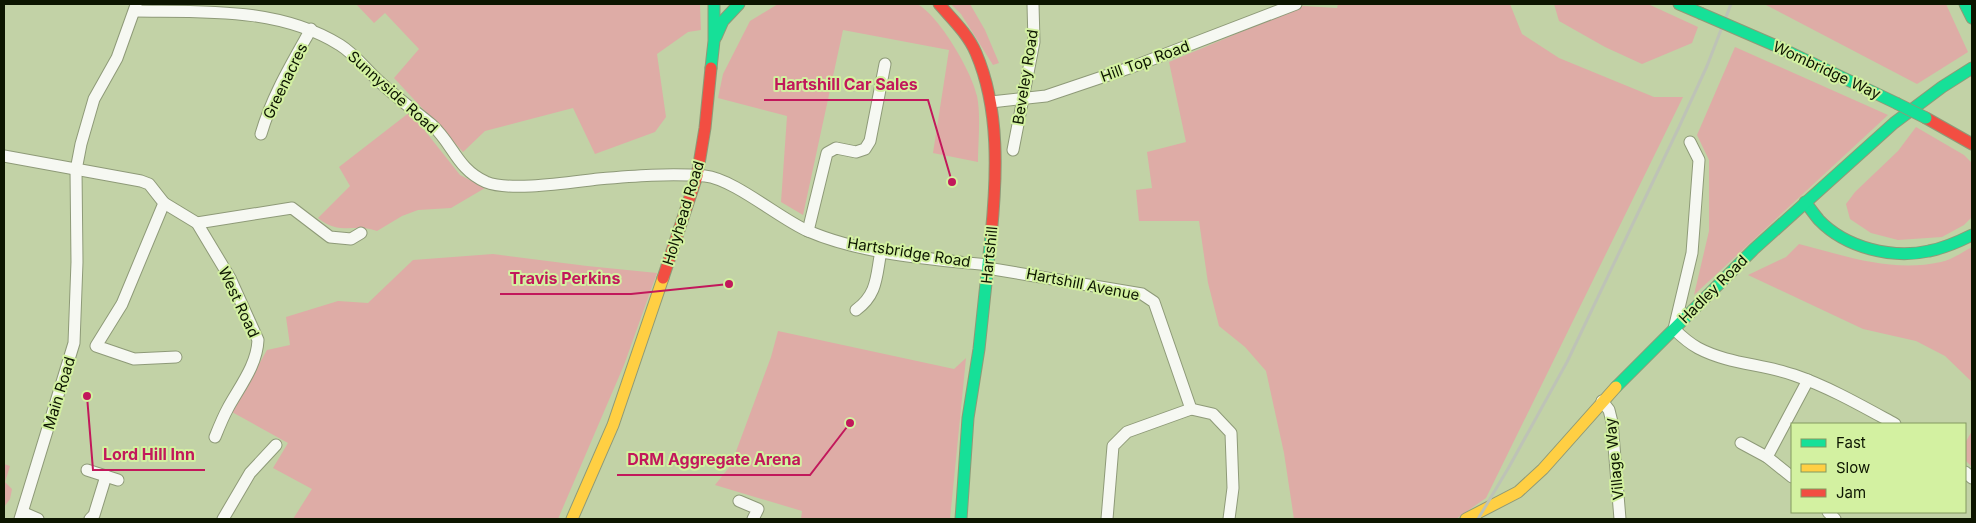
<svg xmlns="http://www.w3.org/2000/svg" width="1976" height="523" viewBox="0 0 1976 523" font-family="Inter,sans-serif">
  <rect width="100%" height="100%" fill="#c2d2a6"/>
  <g fill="#deaca6">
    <path d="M356,4H700L701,30L688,32L657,54L666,117L655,132L595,154L573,108L485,131L463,152L394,78L419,49L385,13L374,23Z"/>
    <path d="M778,4H917C939,15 972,72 977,96C981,114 978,143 978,162L933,153L949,50L843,30L803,215L781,202L787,116L718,98L723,74L750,21Z"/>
    <path d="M951,4H970L985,30L999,63L993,65L961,14Z"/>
    <path d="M1338,4H1510L1522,34L1559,58L1654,97H1683L1486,498L1456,519H1294L1284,453L1266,371L1245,347L1219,326L1208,283L1199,221H1139L1136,190L1152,188L1147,152L1186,142L1169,62L1303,6L1337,8Z"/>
    <path d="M1554,4H1648L1698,27L1692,43L1642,64L1605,47L1559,21Z"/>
    <path d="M1764,4H1946L1968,52L1917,84Z"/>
    <path d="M1735,47L1888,115L1694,295L1709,231V160L1697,135Z"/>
    <path d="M410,112L460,175L485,188L451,208L418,210L402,216L377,231C355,223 340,236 318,218L350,186L339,167Z"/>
    <path d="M1916,127L1964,155L1972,163V217L1964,225L1942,237L1898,240L1871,233L1850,219L1846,204L1855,192L1898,151Z"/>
    <path d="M1799,244C1846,256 1892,273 1941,262C1951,260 1963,252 1972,247V382L1945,356L1916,341L1863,329L1748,275L1786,257Z"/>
    <path d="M493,254L587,266L657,273L624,365L558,519H293L312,489L273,468L288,443L232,412L267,350L290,345L286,317L338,301L368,303L413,260Z"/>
    <path d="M778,331L954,369L966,358L950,519H801L802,511L715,485L731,465L771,357Z"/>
    <path d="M1972,431V467L1965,460V443Z"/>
    <path d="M4,464L10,466L5,482L12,489L10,499L4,507Z"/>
  </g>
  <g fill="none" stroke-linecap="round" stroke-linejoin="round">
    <defs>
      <g id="street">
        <path d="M135,11C204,12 279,7 340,45C356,55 367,71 381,83C397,98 415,111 432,125C453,144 457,169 486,182C510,192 571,182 598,179C633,176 670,173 705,176C734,179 780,219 808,231C861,254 931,259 988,265"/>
        <path d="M991,102L1046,96L1132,67L1296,4"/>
        <path d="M261,134C272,96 292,63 311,29"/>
        <path d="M1690,142L1699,160L1692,253L1674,329C1681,336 1689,343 1698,348C1728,364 1763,364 1794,375C1829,387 1862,406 1895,424"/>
        <path d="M1013,150L1034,42L1033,4"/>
        <path d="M4,156L141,181L149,184L164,203L122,304L96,346L134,359L176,357"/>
        <path d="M164,203L197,223L230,278L258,340C257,365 240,386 228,408C223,417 219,427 215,437"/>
        <path d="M197,223L292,208L330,237L351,239L361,233"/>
        <path d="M808,231L827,153L836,148L856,152L865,149L870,141L885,64"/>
        <path d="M987,268L1142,294L1154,302L1191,409"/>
        <path d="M856,310C878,294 876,276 881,251"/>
        <path d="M1602,401L1609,410L1612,422L1620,519"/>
        <path d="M1741,443L1767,457L1792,477"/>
        <path d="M1767,457L1808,380"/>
        <path d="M87,470L118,480"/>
        <path d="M1965,472L1972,478"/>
        <path d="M739,501L758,509L753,519"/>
        <path d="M1828,512L1835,519"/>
        <path d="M24,513L38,519"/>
        <path d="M20,519L74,343L77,262L76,170L81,144L94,99L117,58L136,5"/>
        <path d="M90,519L94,515L106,476"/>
        <path d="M223,519L250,473L276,445"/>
        <path d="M1107,519L1113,446L1127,432L1191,409L1213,414L1231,433L1233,488L1229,519"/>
      </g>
      <g id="fast">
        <path d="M1679,4L1700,13"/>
        <path d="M1965,4L1972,18"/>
        <path d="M716,37L723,21L739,4"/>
        <path d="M1774,45L1896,103"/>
        <path d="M711,68L714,41V4"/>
        <path d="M1805,202C1810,208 1814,214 1819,220C1846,248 1892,259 1929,251C1945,248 1958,242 1972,235"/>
        <path d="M1616,387L1754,249L1894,123L1942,87L1972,68"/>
        <path d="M961,519L968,418L979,349L991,236"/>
      </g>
      <g id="slow">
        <path d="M572,519L613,425L663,278"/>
        <path d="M1466,519L1518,492L1543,469L1616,387"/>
      </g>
      <g id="jam">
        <path d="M939,4C952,19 968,34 976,53C1000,109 997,176 991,236"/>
        <path d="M1926,118L1972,144"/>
        <path d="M663,278L697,176L705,128L711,68"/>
      </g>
    </defs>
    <use href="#street" stroke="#8e9a78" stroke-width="13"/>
    <use href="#fast" stroke="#8e9a78" stroke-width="13"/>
    <use href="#slow" stroke="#8e9a78" stroke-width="13"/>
    <use href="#jam" stroke="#8e9a78" stroke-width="13"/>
    <use href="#street" stroke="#f6f8f2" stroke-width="11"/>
    <use href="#fast" stroke="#16e098" stroke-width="11"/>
    <use href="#slow" stroke="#ffcf43" stroke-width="11"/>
    <use href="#jam" stroke="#f24e42" stroke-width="11"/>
    <path stroke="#bec3b6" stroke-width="3" d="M1478,519L1509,467L1567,362L1679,127L1707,66L1731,4"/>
    <defs>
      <g id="fast-bridge">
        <path d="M1700,13L1774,45"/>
        <path d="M1896,103L1926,118"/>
      </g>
    </defs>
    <use href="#fast-bridge" stroke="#8e9a78" stroke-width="13" stroke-linecap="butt"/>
    <use href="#fast-bridge" stroke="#16e098" stroke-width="11"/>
  </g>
  <g text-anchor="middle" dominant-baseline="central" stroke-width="4" stroke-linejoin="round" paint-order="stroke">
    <g font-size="15" fill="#0c1500" stroke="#d3f1a1">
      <text transform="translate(1145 61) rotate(-20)">Hill Top Road</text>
      <text transform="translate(1827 70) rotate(25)">Wombridge Way</text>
      <text transform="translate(1025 77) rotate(-81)">Beveley Road</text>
      <text transform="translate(285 81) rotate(-64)">Greenacres</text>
      <text transform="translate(393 92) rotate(42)">Sunnyside Road</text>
      <text transform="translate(683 213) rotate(-73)">Holyhead Road</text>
      <text transform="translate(909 252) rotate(9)">Hartsbridge Road</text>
      <text transform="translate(989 255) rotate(-84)">Hartshill</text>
      <text transform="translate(1083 284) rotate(11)">Hartshill Avenue</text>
      <text transform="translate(1713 289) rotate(-45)">Hadley Road</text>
      <text transform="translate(239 302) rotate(65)">West Road</text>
      <text transform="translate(59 393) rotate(-73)">Main Road</text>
      <text transform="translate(1614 459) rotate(-96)">Village Way</text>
    </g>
  </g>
  <path fill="none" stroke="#c2185b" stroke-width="2" d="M952 182L928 100H764M729 284L631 294H500M87 396L93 470H205M850 423L810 475H617"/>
  <g fill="#c2185b" stroke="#d3f1a1" stroke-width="2">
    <circle cx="952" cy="182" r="5"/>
    <circle cx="729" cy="284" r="5"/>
    <circle cx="87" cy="396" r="5"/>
    <circle cx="850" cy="423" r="5"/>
  </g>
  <g font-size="16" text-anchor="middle" font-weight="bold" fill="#c2185b" stroke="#d3f1a1" stroke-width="4" stroke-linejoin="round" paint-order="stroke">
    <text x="846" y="90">Hartshill Car Sales</text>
    <text x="565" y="284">Travis Perkins</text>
    <text x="149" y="460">Lord Hill Inn</text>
    <text x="714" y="465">DRM Aggregate Arena</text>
  </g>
  <rect width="1976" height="523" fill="none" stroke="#0c1500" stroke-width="10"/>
  <rect x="1791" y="423" width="175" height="90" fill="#d3f1a1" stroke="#839961"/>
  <rect x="1801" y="439" width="25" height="8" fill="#16e098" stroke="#839961"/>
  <text x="1836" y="448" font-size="15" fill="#0c1500">Fast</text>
  <rect x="1801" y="464" width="25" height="8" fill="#ffcf43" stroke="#839961"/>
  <text x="1836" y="473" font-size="15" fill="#0c1500">Slow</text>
  <rect x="1801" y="489" width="25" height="8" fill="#f24e42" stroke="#839961"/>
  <text x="1836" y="498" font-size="15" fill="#0c1500">Jam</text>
</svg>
